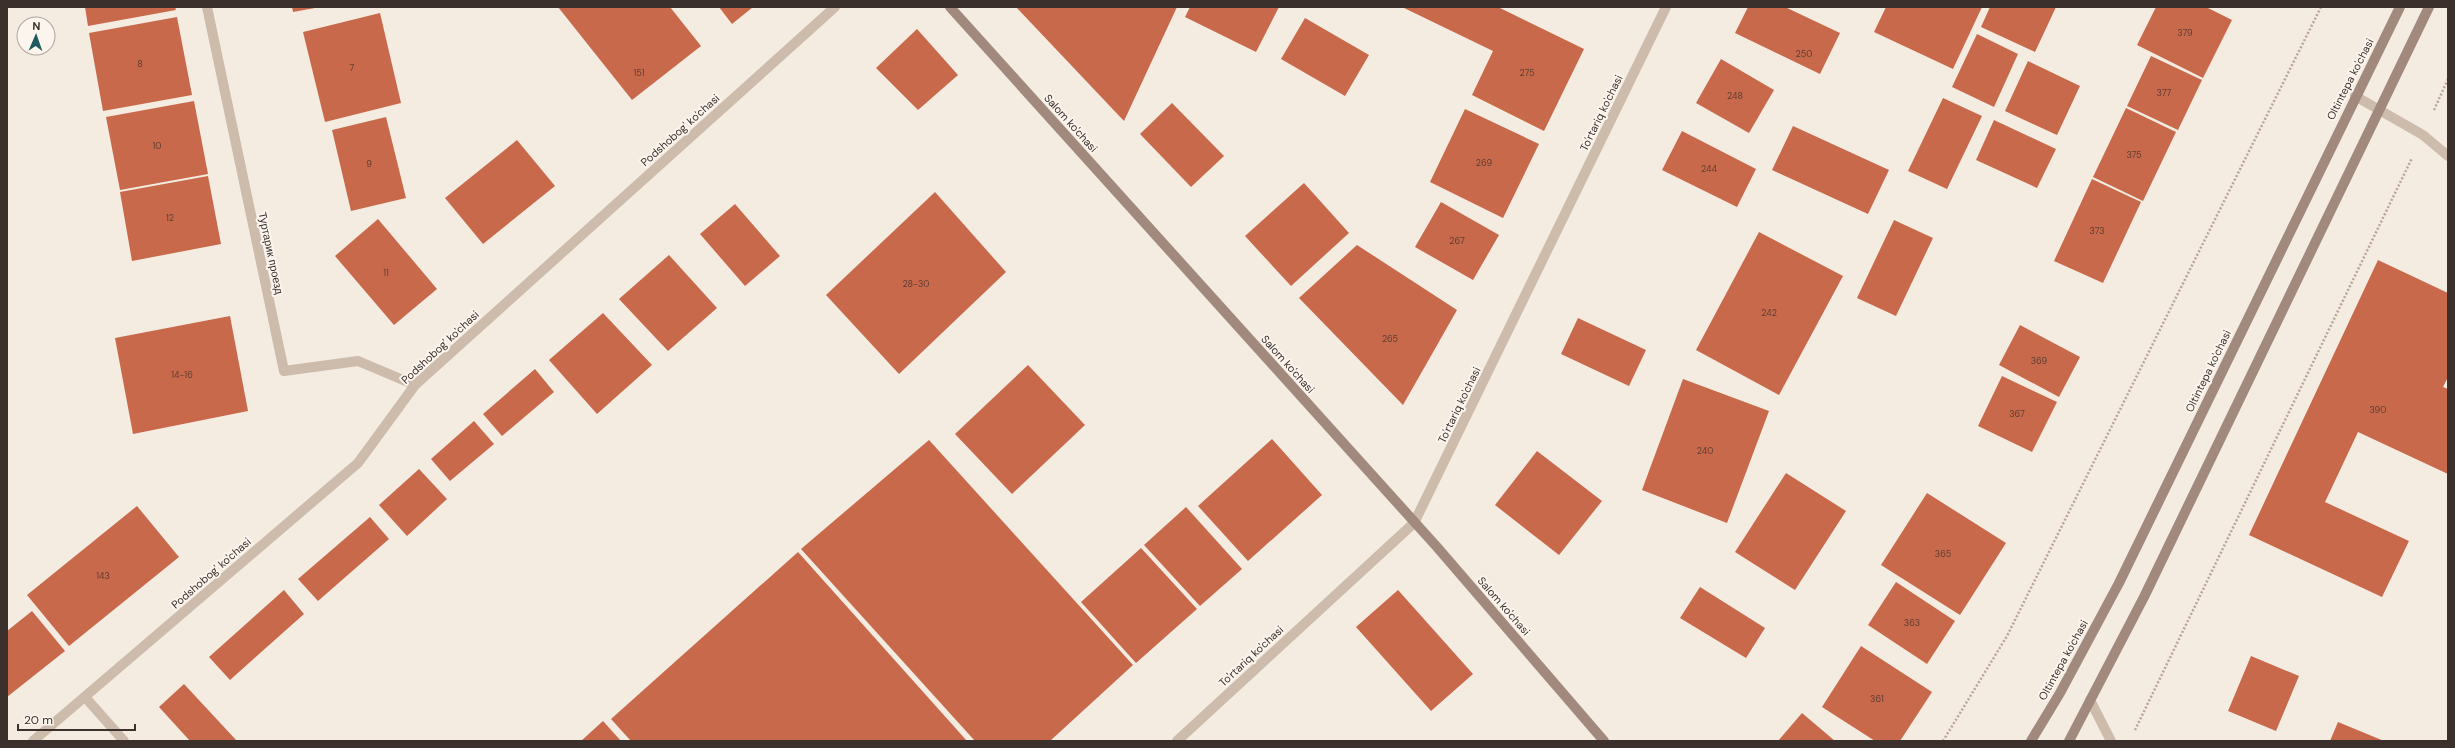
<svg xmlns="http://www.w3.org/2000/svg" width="2455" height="748" viewBox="0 0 2455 748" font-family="'DM Sans',sans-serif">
  <rect width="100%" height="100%" fill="#f4ebe1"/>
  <g fill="#c8694b">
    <path d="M85,7H175L176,10L88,26Z"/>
    <path d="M292,7H315V8L293,12Z"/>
    <path d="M558,7H670L701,46L632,100Z"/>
    <path d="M719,7H753L732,24Z"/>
    <path d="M1016,7H1177L1124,121Z"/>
    <path d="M1190,7H1279L1256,52L1185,17Z"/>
    <path d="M1402,7H1498L1584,49L1544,131L1472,95L1493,51Z"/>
    <path d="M1748,7H1785L1840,33L1820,74L1735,33Z"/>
    <path d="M1886,7H1982L1953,69L1874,32Z"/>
    <path d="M1990,7H2056L2035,52L1981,27Z"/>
    <path d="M2156,7H2206L2232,20L2203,78L2137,45Z"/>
    <path d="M380,13L401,103L325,122L303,32Z"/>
    <path d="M177,17L192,95L103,111L89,33Z"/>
    <path d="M1305,18L1369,55L1345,96L1281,59Z"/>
    <path d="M917,29L958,75L918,110L876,68Z"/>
    <path d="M1977,34L2018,54L1994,107L1952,87Z"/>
    <path d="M2151,56L2202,80L2178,130L2127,106Z"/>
    <path d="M1721,59L1774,90L1749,133L1696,103Z"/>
    <path d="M2028,61L2080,86L2057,135L2005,111Z"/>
    <path d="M1943,98L1982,116L1947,189L1908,171Z"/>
    <path d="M194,101L208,174L120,190L106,117Z"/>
    <path d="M1172,103L1224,156L1191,187L1140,134Z"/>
    <path d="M2126,108L2176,132L2143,201L2093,177Z"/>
    <path d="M1465,109L1539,144L1503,218L1430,182Z"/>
    <path d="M386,117L406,198L351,211L332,130Z"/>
    <path d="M1994,120L2056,149L2037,188L1976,160Z"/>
    <path d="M1793,126L1889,170L1868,214L1772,170Z"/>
    <path d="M1682,131L1756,169L1737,207L1662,170Z"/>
    <path d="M517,140L555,186L483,244L445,198Z"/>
    <path d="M208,176L221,244L132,261L120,192Z"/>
    <path d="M2092,179L2141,202L2103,283L2054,261Z"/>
    <path d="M1304,183L1349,233L1291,286L1245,236Z"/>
    <path d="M935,192L1006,272L899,374L826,295Z"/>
    <path d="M1441,202L1499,235L1473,280L1415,247Z"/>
    <path d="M735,204L780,256L745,286L700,234Z"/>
    <path d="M378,219L437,289L394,325L335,256Z"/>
    <path d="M1894,220L1933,238L1896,316L1857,298Z"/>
    <path d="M1759,232L1843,276L1779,395L1696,350Z"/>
    <path d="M1357,245L1457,310L1403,405L1299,298Z"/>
    <path d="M669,255L717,308L668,351L619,299Z"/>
    <path d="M2378,260L2448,293V377L2443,387L2448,389V474L2358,432L2325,502L2409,541L2382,597L2249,535Z"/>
    <path d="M603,313L652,365L597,414L549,360Z"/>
    <path d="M230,316L248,411L133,434L115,338Z"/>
    <path d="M1578,318L1646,350L1629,386L1561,354Z"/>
    <path d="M2020,325L2080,357L2059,397L1999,365Z"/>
    <path d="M1028,365L1085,425L1012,494L955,434Z"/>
    <path d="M535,369L554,392L502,436L483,414Z"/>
    <path d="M2002,376L2057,402L2032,452L1978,426Z"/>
    <path d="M1683,379L1769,411L1727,523L1642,490Z"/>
    <path d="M474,421L494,444L450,481L431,459Z"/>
    <path d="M1272,439L1322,495L1248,561L1198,506Z"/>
    <path d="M929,440L1133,665L1050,741H975L801,549Z"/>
    <path d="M1537,451L1602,501L1559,555L1495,505Z"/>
    <path d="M419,469L447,499L407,536L379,505Z"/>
    <path d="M1786,473L1846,511L1795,590L1735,552Z"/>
    <path d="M1927,493L2006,543L1960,615L1881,565Z"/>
    <path d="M137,506L179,557L69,646L27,595Z"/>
    <path d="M1186,507L1242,569L1200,606L1144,545Z"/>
    <path d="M370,517L389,539L318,601L298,579Z"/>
    <path d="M1141,548L1197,609L1136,663L1081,602Z"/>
    <path d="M798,552L967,741H631L611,719Z"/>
    <path d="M1896,582L1955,621L1927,664L1868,625Z"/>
    <path d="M1700,587L1765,628L1746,658L1680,618Z"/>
    <path d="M284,590L304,614L230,680L209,657Z"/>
    <path d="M1398,590L1473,674L1431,711L1356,627Z"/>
    <path d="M32,611L65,651L7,697V631Z"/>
    <path d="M1861,646L1932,692L1900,741H1875L1822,707Z"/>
    <path d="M2251,656L2299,676L2276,731L2228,711Z"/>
    <path d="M184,684L237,741H190L159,707Z"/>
    <path d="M1802,713L1835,741H1778Z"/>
    <path d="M603,721L621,741H581Z"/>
    <path d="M2338,722L2384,741H2330Z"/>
  </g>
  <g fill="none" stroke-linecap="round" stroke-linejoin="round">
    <g stroke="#b9a596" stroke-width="2.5" stroke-dasharray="2 2" stroke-linecap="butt">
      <path d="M2434,110L2448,79"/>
      <path d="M2135,730L2412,158"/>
      <path d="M1943,741L2007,636L2321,7"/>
    </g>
    <path stroke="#cdbbac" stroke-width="10" d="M2090,700L2111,741"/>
    <g stroke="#cdbbac" stroke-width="10">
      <path d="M207,7L284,371L358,361L415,385"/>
      <path d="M2355,96L2423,135L2448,156"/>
      <path d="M85,697L124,741"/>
      <path d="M33,741L358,463L415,385L835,7"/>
      <path d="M1177,741L1414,523L1666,7"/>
    </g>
    <g stroke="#a18a7d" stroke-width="10">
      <path d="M950,7L1437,547L1604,741"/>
      <path d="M2031,741L2060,693L2119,583L2400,7"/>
      <path d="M2069,741L2144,597L2429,7"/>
    </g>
  </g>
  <g text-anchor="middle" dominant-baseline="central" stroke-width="4" stroke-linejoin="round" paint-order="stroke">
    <g font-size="9" fill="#5e3e33">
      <text x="2185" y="33">379</text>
      <text x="1804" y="54">250</text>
      <text x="140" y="64">8</text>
      <text x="352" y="68">7</text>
      <text x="639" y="73">151</text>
      <text x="1527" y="73">275</text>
      <text x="2164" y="93">377</text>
      <text x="1735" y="96">248</text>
      <text x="157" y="146">10</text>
      <text x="2134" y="155">375</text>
      <text x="1484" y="163">269</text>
      <text x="369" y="164">9</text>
      <text x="1709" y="169">244</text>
      <text x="170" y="218">12</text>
      <text x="2097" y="231">373</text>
      <text x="1457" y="241">267</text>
      <text x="386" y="273">11</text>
      <text x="916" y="284">28-30</text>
      <text x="1769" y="313">242</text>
      <text x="1390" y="339">265</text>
      <text x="2039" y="361">369</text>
      <text x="182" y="375">14-16</text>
      <text x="2378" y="410">390</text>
      <text x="2017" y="414">367</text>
      <text x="1705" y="451">240</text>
      <text x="1943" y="554">365</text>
      <text x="103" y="576">143</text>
      <text x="1912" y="623">363</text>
      <text x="1877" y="699">361</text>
    </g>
    <g font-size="11" fill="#3b302b" stroke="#fbf5ee">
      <text transform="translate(2350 79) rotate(-63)">Oltintepa ko'chasi</text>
      <text transform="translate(1601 113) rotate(-64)">To'rtariq ko'chasi</text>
      <text transform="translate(1071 123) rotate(48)">Salom ko'chasi</text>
      <text transform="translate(680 130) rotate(-42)">Podshobog' ko'chasi</text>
      <text transform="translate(271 253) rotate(78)">Туртарик проезд</text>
      <text transform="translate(440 347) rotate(-43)">Podshobog' ko'chasi</text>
      <text transform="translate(1288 364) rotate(48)">Salom ko'chasi</text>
      <text transform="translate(2208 371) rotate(-64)">Oltintepa ko'chasi</text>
      <text transform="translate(1459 405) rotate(-64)">To'rtariq ko'chasi</text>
      <text transform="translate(211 573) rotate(-41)">Podshobog' ko'chasi</text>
      <text transform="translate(1504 606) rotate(49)">Salom ko'chasi</text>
      <text transform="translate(1251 656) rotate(-43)">To'rtariq ko'chasi</text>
      <text transform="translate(2063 660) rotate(-61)">Oltintepa ko'chasi</text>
    </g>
  </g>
  <rect width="2455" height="748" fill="none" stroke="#3b302b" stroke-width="16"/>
  <g transform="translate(36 36) rotate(2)"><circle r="19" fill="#fbf5ee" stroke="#aea6a0"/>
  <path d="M0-3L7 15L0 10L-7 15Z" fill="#1f5a5e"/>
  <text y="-6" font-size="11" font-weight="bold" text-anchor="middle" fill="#3b302b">N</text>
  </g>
  <path d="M18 724v6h117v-6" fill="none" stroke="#3b302b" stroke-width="2"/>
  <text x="24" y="724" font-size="12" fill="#3b302b" stroke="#fbf5ee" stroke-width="3" paint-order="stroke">20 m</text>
</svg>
